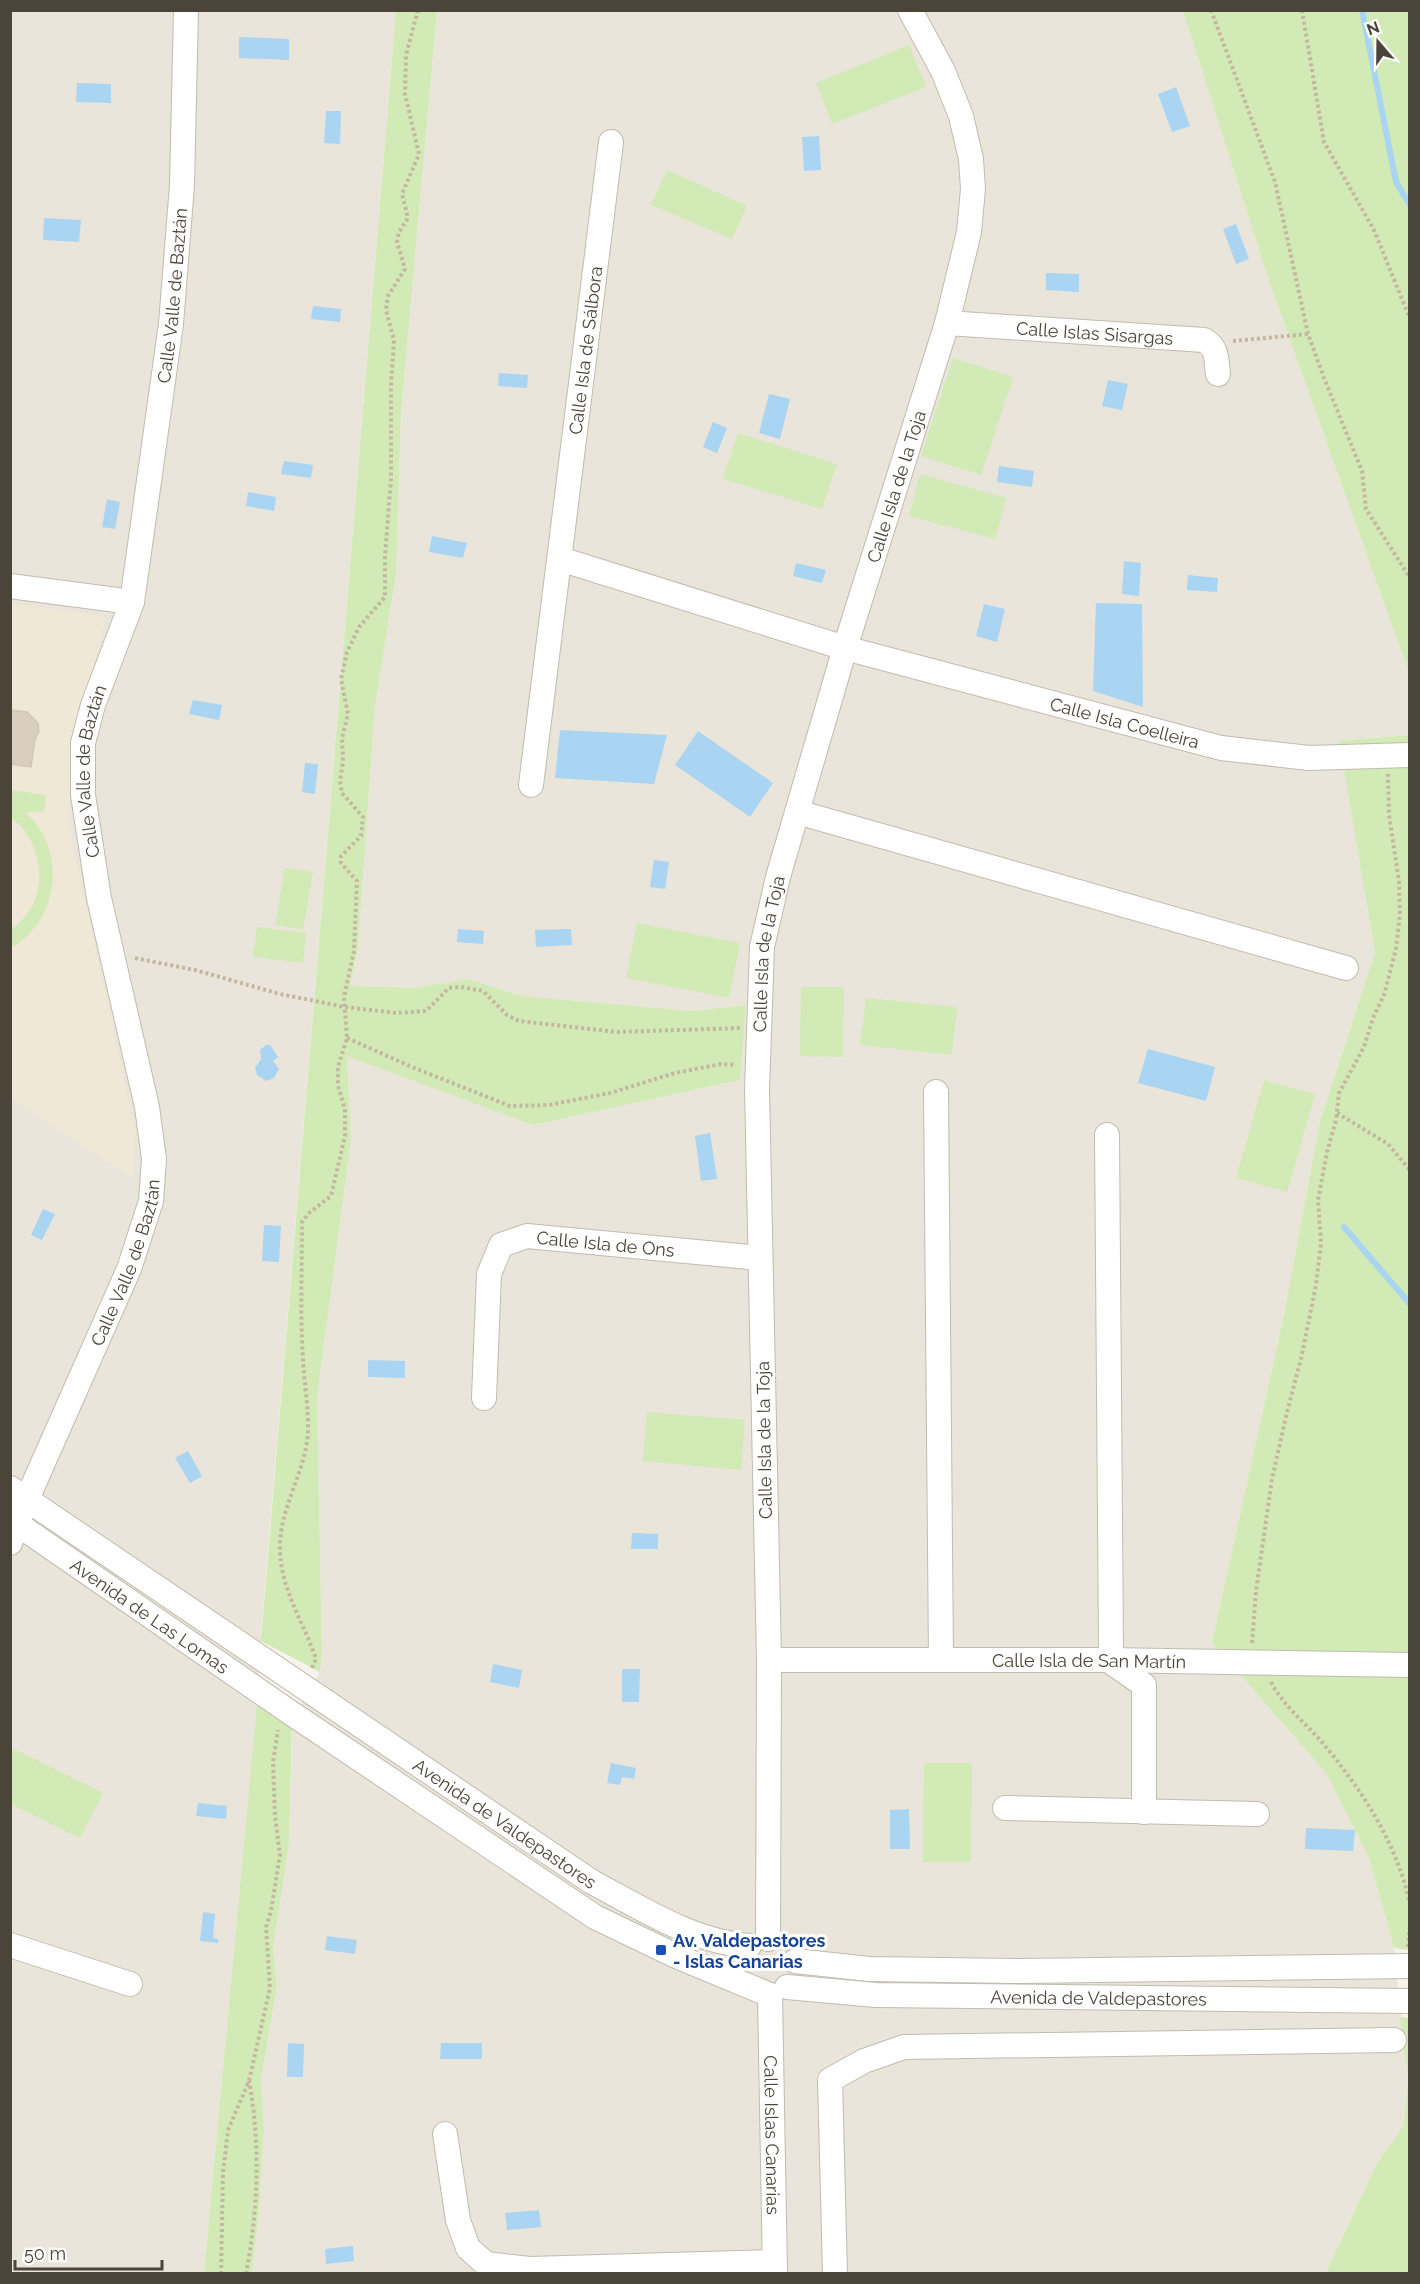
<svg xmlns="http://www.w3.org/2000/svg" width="1420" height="2284" viewBox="0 0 1420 2284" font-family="Raleway,sans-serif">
  <rect width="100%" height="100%" fill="#f6f3ec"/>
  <g fill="#eae5da">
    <path d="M11,11H396L262,1622L257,1714L204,2273L11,2274Z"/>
    <path d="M437,11H1183L1269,281L1409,673V735L1339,741L1375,953L1320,1121L1284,1315L1212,1642L1326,1773L1369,1858L1394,1948L1408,2077L1404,2125L1376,2165L1325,2273L252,2274L259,2214L264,2130L261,2080L277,1986L273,1949L289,1845L293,1717L320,1672L322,1654L317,1398L351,1139L347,1055L533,1125L740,1080L745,1005L692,1011L521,996L469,979L414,988L350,987L358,949L375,706L396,574L401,413Z"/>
  </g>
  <path fill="#efe8d6" d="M10,603L106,617L75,746L68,823L135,1132L133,1178L11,1099Z"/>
  <g fill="#d2eab5">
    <path d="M396,11H437L401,413L396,574L375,706L358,949L350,986L414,988L469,979L521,996L692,1011L746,1005L740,1080L533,1125L347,1056L351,1139L317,1398L322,1654L320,1672L261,1641Z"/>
    <path d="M1183,11H1409V673L1269,281Z"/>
    <path d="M909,45L926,87L832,124L816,83Z"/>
    <path d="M667,170L747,206L732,239L651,205Z"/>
    <path d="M953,358L1013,377L981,475L921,456Z"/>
    <path d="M738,433L837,464L822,509L723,479Z"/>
    <path d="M920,474L1007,498L995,539L909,516Z"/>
    <path d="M1409,735V1950L1394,1948L1369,1858L1326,1773L1212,1642L1284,1315L1320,1121L1375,953L1339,741Z"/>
    <path d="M11,790L46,795L44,811L26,813C68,851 59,921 11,948V930C38,908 45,885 35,851C30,837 24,827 11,818Z"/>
    <path d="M285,868L313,872L303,930L275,925Z"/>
    <path d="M637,923L740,943L729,998L626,978Z"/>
    <path d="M257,927L306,933L303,963L253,957Z"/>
    <path d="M801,987H844L843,1057L800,1056Z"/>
    <path d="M866,998L957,1007L952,1055L860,1045Z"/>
    <path d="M1264,1080L1315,1094L1287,1192L1236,1178Z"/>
    <path d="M647,1412L745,1420L741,1470L643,1461Z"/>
    <path d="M257,1705L292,1726L289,1844L273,1949L277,1986L261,2080L264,2129L259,2214L252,2273L204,2274Z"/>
    <path d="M14,1749L103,1793L80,1838L11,1804V1756Z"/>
    <path d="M924,1763H972L971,1862H923Z"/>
    <path d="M1400,2017L1409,2018V2273L1325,2274L1376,2165L1404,2125L1408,2077Z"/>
  </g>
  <g fill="#a9d4f2">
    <path d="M239,37L289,39V60L239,58Z"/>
    <path d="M77,83L111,84V103L76,102Z"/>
    <path d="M1176,87L1190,126L1172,132L1158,94Z"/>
    <path d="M326,111H341L340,144L324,143Z"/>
    <path d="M819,136L821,170L804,171L802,137Z"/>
    <path d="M44,218L81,220L79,242L43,240Z"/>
    <path d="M1236,224L1249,259L1236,264L1223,229Z"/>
    <path d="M1046,273L1079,274V292L1046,290Z"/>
    <path d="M313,306L341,309L340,322L311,319Z"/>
    <path d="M499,373L528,375L527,388L498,386Z"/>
    <path d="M1108,380L1128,384L1122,410L1102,406Z"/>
    <path d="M769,394L790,399L780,439L759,433Z"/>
    <path d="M713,422L727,428L717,453L703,447Z"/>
    <path d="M284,461L313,465L311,478L281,474Z"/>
    <path d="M999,466L1034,471L1032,487L997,482Z"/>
    <path d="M248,492L276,497L274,511L246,506Z"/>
    <path d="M107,499L120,502L115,529L102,527Z"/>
    <path d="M432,536L467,543L463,558L429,552Z"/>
    <path d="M1124,561L1141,563L1139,596L1122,594Z"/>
    <path d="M796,563L826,570L822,583L793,576Z"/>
    <path d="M1188,575L1218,578L1217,592L1187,590Z"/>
    <path d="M1096,603L1142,604L1143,707L1093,691Z"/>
    <path d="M984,604L1005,609L997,642L976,636Z"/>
    <path d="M193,700L222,705L219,720L189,714Z"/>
    <path d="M560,730L667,735L654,784L555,778Z"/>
    <path d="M698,731L773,783L750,817L675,765Z"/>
    <path d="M305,763L318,764L315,794L302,792Z"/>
    <path d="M654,860L669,862L665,889L650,887Z"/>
    <path d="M458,929L484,931L483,944L457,942Z"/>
    <path d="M571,929L572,945L536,947L535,930Z"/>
    <path d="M266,1045H270L278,1057L273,1061L279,1069L274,1078L266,1081L257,1075L255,1068L261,1059L260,1050Z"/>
    <path d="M1148,1049L1215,1067L1206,1101L1138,1083Z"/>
    <path d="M710,1133L717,1179L701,1181L695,1136Z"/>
    <path d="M43,1209L55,1214L42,1240L31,1235Z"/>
    <path d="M264,1225L281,1226L279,1262L262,1261Z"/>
    <path d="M368,1360L405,1361V1378L368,1377Z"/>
    <path d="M188,1451L202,1476L190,1483L175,1458Z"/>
    <path d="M632,1533L658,1534V1549H631Z"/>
    <path d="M493,1664L522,1670L519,1688L490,1682Z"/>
    <path d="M622,1669H640L639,1702H622Z"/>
    <path d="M611,1763L636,1768L634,1779L622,1777L620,1785L607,1783Z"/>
    <path d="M198,1803L227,1806L226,1819L196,1816Z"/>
    <path d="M909,1809L910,1849H890V1810Z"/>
    <path d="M1306,1828L1355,1830L1353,1851L1305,1849Z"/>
    <path d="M203,1912L215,1914L213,1938L218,1939V1943L200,1941Z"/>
    <path d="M327,1936L357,1940L355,1954L325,1950Z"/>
    <path d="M288,2043L304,2044L303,2077H287Z"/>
    <path d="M441,2043H482V2059H440Z"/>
    <path d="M539,2210L541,2227L507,2230L505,2213Z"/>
    <path d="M353,2246L354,2261L326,2264L325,2249Z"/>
  </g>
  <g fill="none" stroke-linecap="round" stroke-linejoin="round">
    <g stroke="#a9d4f2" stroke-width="6">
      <path d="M1362,10L1396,182L1410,205"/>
      <path d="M1344,1227L1410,1304"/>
    </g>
  </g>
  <path fill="#d8cfc1" stroke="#d3c7b4" stroke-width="1.5" d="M10,710L27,712L38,723L39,732L35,739L31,767L10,764Z"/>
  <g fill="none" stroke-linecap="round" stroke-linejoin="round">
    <defs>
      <g id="minor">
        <path id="s1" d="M947,323L1204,340C1218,348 1216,359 1218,374"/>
        <path id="s2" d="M560,559L845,648L1221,748L1309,758L1410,755"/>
        <path d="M10,586L132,602"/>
        <path id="s3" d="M531,785L611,142"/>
        <path d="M797,812L1346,968"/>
        <path d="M936,1092L941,1660"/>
        <path d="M1107,1135L1111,1648L1108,1660L1144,1685V1812"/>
        <path id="s4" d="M484,1398L489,1274L501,1245L527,1236L760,1258"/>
        <path id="s5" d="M10,1488L592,1882C641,1908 693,1942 749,1946"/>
        <path id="s6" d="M10,1519L288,1711L595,1917L676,1956L770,1995"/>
        <path id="s7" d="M10,1543L27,1499L129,1269L151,1201L154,1159L147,1107L99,898L83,795V743L93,705L132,602L171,324L182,185L186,10"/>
        <path id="s8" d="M769,1660H1108L1410,1665"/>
        <path d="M1005,1808L1257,1814"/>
        <path id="s9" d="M768,1939L769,1660L757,1089L762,947L778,877L845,648L947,323L969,232L973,189L971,159L961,116L943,71L910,10"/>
        <path d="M10,1945L130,1984"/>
        <path d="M795,1961L869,1969L1020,1971L1410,1966"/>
        <path id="s10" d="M787,1987L876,1995L1410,2001"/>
        <path id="s11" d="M770,1995L775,2274"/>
        <path d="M445,2134L458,2220L468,2248L486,2264L530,2269L775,2262"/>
        <path d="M835,2274L830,2080L864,2061L904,2047L1394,2040"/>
      </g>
    </defs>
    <use href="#minor" stroke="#c2bbae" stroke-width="26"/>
    <g stroke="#c4b79f" stroke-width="4" stroke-dasharray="3 3" stroke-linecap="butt">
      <path d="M1211,10L1275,182L1308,334L1324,378L1362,471L1366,509L1410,578"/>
      <path d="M1302,10L1324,142L1374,230L1410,319"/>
      <path d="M1233,341L1308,334"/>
      <path d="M135,958L195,970L280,994L345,1007L396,1013L426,1011L449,988L461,987L483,991L507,1015L519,1021L617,1032L741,1028"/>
      <path d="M347,1038L412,1067L510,1106L549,1105L610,1093L675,1073L721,1064L736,1065"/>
      <path d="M1337,1113L1388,1144L1410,1170"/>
      <path d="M1252,1643L1256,1591L1272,1479L1288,1408L1301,1359L1316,1285L1321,1243L1318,1200L1327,1152L1336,1120L1339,1093L1364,1047L1373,1018L1384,995L1396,949L1400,914L1399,881L1389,815L1388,774"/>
      <path d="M312,1668L316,1659C304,1623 282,1592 280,1552C278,1510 305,1474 308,1433C309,1409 304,1383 303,1360C300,1314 302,1268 302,1222L309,1213L331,1196L345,1136V1109L338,1086V1067L347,1038L344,997L354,951L357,881L341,863V856L361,836L363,817L342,793L340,781L343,762L342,738L348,714L341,679L347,652L359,627L385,597V556L391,479V385L394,340L386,310L388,296L405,269L397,242L399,232L408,218L402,194L419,154L405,94L406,55L418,10"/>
      <path d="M1271,1682C1283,1705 1304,1722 1321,1741C1362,1790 1396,1841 1410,1904"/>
      <path d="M1408,1947L1410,1923"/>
      <path d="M221,2274L223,2173L228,2130L249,2081L270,1988L266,1927L271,1911L280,1855L275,1816L273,1762L278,1730"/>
      <path d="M246,2274C258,2210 261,2145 249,2081"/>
    </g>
    <use href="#minor" stroke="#fff" stroke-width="24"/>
  </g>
  <rect fill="#1a4fb4" stroke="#fff" stroke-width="2" x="655" y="1944" width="12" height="12" rx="3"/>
  <g text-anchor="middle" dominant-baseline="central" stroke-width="6" stroke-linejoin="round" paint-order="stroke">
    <g font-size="18" fill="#4b4439" stroke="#fff">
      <text stroke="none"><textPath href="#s7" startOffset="1294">Calle Valle de Baztán</textPath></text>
      <text stroke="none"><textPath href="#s1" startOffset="148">Calle Islas Sisargas</textPath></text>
      <text stroke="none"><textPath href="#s3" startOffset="438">Calle Isla de Sálbora</textPath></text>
      <text stroke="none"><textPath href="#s9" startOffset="1472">Calle Isla de la Toja</textPath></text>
      <text stroke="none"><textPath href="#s2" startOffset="588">Calle Isla Coelleira</textPath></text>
      <text stroke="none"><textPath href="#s7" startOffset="808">Calle Valle de Baztán</textPath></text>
      <text stroke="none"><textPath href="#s9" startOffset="986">Calle Isla de la Toja</textPath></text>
      <text stroke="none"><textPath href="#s4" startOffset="262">Calle Isla de Ons</textPath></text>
      <text stroke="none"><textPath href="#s7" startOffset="304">Calle Valle de Baztán</textPath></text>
      <text transform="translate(764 1440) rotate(-91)">Calle Isla de la Toja</text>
      <text stroke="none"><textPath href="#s6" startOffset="170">Avenida de Las Lomas</textPath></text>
      <text stroke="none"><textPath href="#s8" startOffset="320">Calle Isla de San Martín</textPath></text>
      <text stroke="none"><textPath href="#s5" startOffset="598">Avenida de Valdepastores</textPath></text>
      <text stroke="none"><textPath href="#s10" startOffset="312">Avenida de Valdepastores</textPath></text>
      <text stroke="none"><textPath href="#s11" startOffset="140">Calle Islas Canarias</textPath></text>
    </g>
    <g font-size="18" font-weight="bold" fill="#164399" stroke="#fff" text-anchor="start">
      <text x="673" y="1940">Av. Valdepastores<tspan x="673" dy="21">- Islas Canarias</tspan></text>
    </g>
  </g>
  <rect width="1420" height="2284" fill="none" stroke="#4b4439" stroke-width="24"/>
  <g transform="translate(1378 42) rotate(340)" stroke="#ffffff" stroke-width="4.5" paint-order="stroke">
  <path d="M0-4.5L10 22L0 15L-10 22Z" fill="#4b4439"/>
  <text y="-9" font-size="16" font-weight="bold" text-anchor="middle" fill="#4b4439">N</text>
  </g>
  <path d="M15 2260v9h147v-9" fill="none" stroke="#4b4439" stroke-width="3"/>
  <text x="24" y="2260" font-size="18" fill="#4b4439" stroke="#ffffff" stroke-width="4.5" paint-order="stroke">50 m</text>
</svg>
